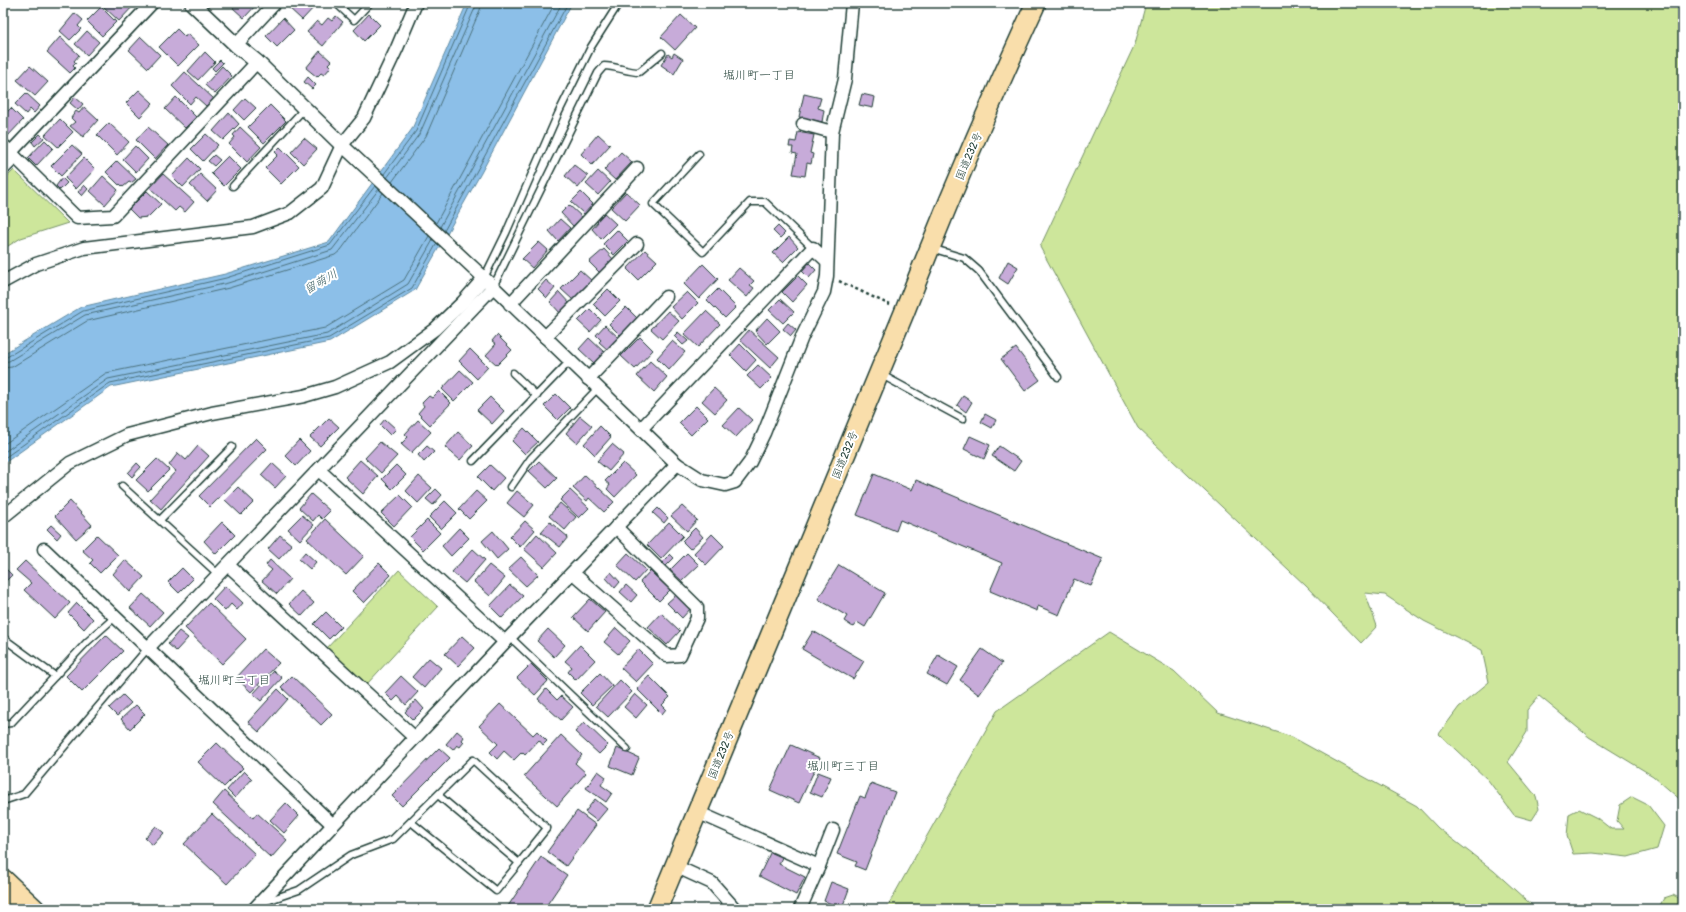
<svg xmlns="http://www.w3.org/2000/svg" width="1686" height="912" viewBox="0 0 1686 912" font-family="Pangolin,'Klee One',sans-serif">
  <rect width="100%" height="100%" fill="#fff"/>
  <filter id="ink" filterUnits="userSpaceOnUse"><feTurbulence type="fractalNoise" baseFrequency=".025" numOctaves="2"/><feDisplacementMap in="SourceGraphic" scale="8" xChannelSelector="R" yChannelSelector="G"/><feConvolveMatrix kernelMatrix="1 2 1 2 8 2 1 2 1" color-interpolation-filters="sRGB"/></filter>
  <g filter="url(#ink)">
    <g fill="#cde69b" stroke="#769268">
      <path d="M1146,3H1683V802L1653,776L1589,737L1539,696L1527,710V732L1508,762L1536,796L1539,809L1532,820L1514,815L1488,780L1439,734L1459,707L1489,682L1482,650L1424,621L1385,595L1365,593L1377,626L1361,643L1306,586L1138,428L1040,247L1135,44Z"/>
      <path d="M14,170L68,223L21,238L3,249V181Z"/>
      <path d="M399,570L438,607L367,684L327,648Z"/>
      <path d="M1109,632L1174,671L1218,713L1292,737L1417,806L1438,828L1494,871L1536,909H886L997,711Z"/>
      <path d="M1632,797L1648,805L1664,826L1657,849L1628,857L1593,853L1573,854L1567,836L1569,814L1579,809L1597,818L1611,829H1624L1617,821L1620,805Z"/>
      <path d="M1673,895L1683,900V909H1658L1664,898Z"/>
    </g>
    <path fill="#8cbfe8" stroke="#608ba0" d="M467,3H572L481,173L415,290L330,342L111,387L3,464V354L81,307L225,274L329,242L412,129Z"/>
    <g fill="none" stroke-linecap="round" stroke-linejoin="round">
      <g stroke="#4b717c" stroke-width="1">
        <path d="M384,174L416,131L471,3"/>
        <path d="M387,178L420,133L475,8L476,3"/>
        <path d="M392,182L426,136L480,10L482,3"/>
        <path d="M436,223L555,3"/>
        <path d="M440,227L562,3"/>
        <path d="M444,231L568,3"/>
        <path d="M3,357H7L83,311L226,278L330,245L375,186"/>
        <path d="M3,362L9,361L85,315L228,283L332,250L379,189"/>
        <path d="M3,368L12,367L87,321L229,288L335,255L341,250L383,193"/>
        <path d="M3,445L106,373L325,328L404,280L429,236"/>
        <path d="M3,453L108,379L327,334L408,284L433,240"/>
        <path d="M3,459L110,383L329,338L412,288L437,243"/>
      </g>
    </g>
    <g fill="#c7abd9" stroke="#1f3d34">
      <path d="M106,3H136L119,21L103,6Z"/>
      <path d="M235,3H258L244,18L232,7Z"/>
      <path d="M292,3H314L316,5L302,20L288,7Z"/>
      <path d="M342,3H352L347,8Z"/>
      <path d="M101,7L116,22L102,36L87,21Z"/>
      <path d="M75,13L83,20L78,26L81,29L70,40L60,31Z"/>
      <path d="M369,14L380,25L364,41L354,30Z"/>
      <path d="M681,15L695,28L675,50L661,37Z"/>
      <path d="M336,16L343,22L323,46L307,32L317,21L322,25L328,18L332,21Z"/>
      <path d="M283,18L294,30L277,47L266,36Z"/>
      <path d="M177,29L185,37L187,34L199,45L178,66L159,47Z"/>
      <path d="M87,31L99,42L87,55L75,44Z"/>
      <path d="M60,37L79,55L74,61L76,63L73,66L75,68L70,73L47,52Z"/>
      <path d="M141,37L160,55L148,68L129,50Z"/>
      <path d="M320,51L331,61L328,64L331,67L324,75L321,73L317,77L306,68Z"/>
      <path d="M205,52L215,62L198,80L188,71Z"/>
      <path d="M674,53L683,59L674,74L661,65L668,54L672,57Z"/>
      <path d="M220,60L223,63L215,71L212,68Z"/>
      <path d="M30,66L48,82L35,96L17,80Z"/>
      <path d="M222,66L232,76L215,94L205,85Z"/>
      <path d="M185,72L214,99L206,106L196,97L190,104L172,86Z"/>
      <path d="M308,77L316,85L312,89L304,82Z"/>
      <path d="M139,90L153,103L140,117L126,103Z"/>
      <path d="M26,93L40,106L34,113L30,109L26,114L15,104Z"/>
      <path d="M804,94L821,98L818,108L824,110L822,122L799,117Z"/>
      <path d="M862,94L875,97L873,108L859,105Z"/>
      <path d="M75,97L83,104L78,110L70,103Z"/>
      <path d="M176,97L196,117L185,128L165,109Z"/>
      <path d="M245,98L256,108L244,120L234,110Z"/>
      <path d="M270,105L286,121L264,143L248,127Z"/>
      <path d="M84,107L98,120L83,137L70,126L75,122L71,118L76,111L79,113Z"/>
      <path d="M11,108L23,120L6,138L3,135V116Z"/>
      <path d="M229,113L239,124L223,140L213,131Z"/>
      <path d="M60,119L73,132L58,147L45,135Z"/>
      <path d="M109,123L129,142L117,155L97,135Z"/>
      <path d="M148,127L168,145L155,159L136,140Z"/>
      <path d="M240,127L261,147L247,162L229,144L235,137L233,135Z"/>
      <path d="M798,132L814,135L810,153L813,154L811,164L807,163L805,176L793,174L797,154L792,153L793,147H789L790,141L796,142Z"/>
      <path d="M40,134L44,138L35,146L32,142Z"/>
      <path d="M206,134L218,145L203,161L191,149Z"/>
      <path d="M598,134L610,145L592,165L581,154Z"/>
      <path d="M304,138L317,149L303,164L291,152Z"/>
      <path d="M45,140L53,148L36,166L28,158Z"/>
      <path d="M72,145L82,154L61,176L51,166Z"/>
      <path d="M135,146L148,159L136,172L123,159Z"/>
      <path d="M280,147L299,166L281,184L265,168L278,155L275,152Z"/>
      <path d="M621,152L632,162L615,180L604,170Z"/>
      <path d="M214,155L220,160L214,166L208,161Z"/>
      <path d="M228,156L241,169L224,186L211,173Z"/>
      <path d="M84,158L95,169L76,189L65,178Z"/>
      <path d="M189,158L200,169L183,187L172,176Z"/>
      <path d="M117,161L136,179L131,183L129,182L123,187L120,184L119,185L106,172Z"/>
      <path d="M574,165L588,176L578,188L565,176Z"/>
      <path d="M598,171L610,182L598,195L586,184Z"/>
      <path d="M163,174L194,202L185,212L179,207L175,211L150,188Z"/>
      <path d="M200,174L217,190L207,201L190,185Z"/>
      <path d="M103,176L118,190L105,205L90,191Z"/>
      <path d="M62,178L67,183L60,190L56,186Z"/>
      <path d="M84,185L88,189L82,196L78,192Z"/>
      <path d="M147,191L161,204L148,217L138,218L129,209Z"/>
      <path d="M581,192L593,204L584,214L571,202Z"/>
      <path d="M626,192L640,205L625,221L611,208Z"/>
      <path d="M569,205L582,217L573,226L561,213Z"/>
      <path d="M602,211L616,224L601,239L592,229L598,222L594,218Z"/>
      <path d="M560,219L570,228L558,241L549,231Z"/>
      <path d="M778,226L785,233L780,238L773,231Z"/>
      <path d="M617,230L628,241L614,255L603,244Z"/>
      <path d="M789,237L798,247L783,262L773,253Z"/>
      <path d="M539,242L548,250L532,268L522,259Z"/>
      <path d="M604,249L614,260L600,273L589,262Z"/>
      <path d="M645,250L657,261L638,280L627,269Z"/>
      <path d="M1008,261L1018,267L1008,284L999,278Z"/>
      <path d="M809,263L816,270L809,278L802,271Z"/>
      <path d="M703,264L718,279L699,299L684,284Z"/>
      <path d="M739,268L754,281L750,285L754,288L747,297L728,280Z"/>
      <path d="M580,270L592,281L573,300L561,289Z"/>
      <path d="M798,276L807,285L792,302L782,292Z"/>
      <path d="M546,280L555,288L547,298L538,289Z"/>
      <path d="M608,289L620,301L605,316L593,304Z"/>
      <path d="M718,289L736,307L725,318L707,300Z"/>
      <path d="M559,292L571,305L561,314L550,302Z"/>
      <path d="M687,292L698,303L682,319L671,307Z"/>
      <path d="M780,299L794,312L783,323L769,310Z"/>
      <path d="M626,307L637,318L620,335L609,324Z"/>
      <path d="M590,309L601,320L590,332L578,321Z"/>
      <path d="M668,311L679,321L662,339L651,329Z"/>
      <path d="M706,311L720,324L698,347L684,334Z"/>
      <path d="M767,318L780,331L767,344L755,331Z"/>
      <path d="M788,323L796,330L791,336L783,329Z"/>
      <path d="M605,325L619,338L608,350L599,342L601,340L596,335Z"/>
      <path d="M749,330L779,357L770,368L740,340Z"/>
      <path d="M678,332L688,341L683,345L674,336Z"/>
      <path d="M497,335L512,350L497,365L486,355L496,344L492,341Z"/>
      <path d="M640,337L653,350L635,369L621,356Z"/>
      <path d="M589,338L605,353L595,364L579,349Z"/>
      <path d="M672,341L685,352L669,370L657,358Z"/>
      <path d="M740,344L756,360L746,371L730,355Z"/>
      <path d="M1016,348L1040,380L1025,391L1001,359Z"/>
      <path d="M470,349L488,367L477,379L459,361Z"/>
      <path d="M650,361L667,377L654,392L637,376Z"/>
      <path d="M758,365L772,378L761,389L747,376Z"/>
      <path d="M460,370L473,382L454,401L442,389Z"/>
      <path d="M714,388L727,400L715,413L702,401Z"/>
      <path d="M439,391L451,403L430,425L418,413L424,406L422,403L429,396L432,398Z"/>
      <path d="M556,394L570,408L558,420L544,406Z"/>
      <path d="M963,396L972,402L966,412L957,405Z"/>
      <path d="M490,397L504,411L492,424L477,410Z"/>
      <path d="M696,406L708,418L691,435L679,423Z"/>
      <path d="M739,408L752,420L736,437L723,425Z"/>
      <path d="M985,414L996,420L992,428L981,422Z"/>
      <path d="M580,416L592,426L577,443L566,433Z"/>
      <path d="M329,418L339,427L320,446L310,437Z"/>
      <path d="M385,419L396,429L390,435L380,425Z"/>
      <path d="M418,420L431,432L411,453L401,444L408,437L405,434Z"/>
      <path d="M600,426L611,437L595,455L584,444Z"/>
      <path d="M524,428L538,442L525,454L512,441Z"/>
      <path d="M458,432L473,446L460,460L445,447Z"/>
      <path d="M970,436L990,445L984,459L964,449Z"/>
      <path d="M256,438L267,449L210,507L199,496Z"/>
      <path d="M299,440L310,451L296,466L285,455Z"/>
      <path d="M380,442L397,456L381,473L365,458Z"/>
      <path d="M612,444L624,454L609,471L597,461Z"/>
      <path d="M198,446L209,456L161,509L150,499L176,471L169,465L178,453L186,460Z"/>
      <path d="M427,446L434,452L424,462L418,455Z"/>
      <path d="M999,446L1021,461L1014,471L992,456Z"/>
      <path d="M157,459L169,470L148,491L136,480Z"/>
      <path d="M360,460L378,476L363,494L345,477Z"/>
      <path d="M539,461L557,478L547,488L529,471Z"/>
      <path d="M137,463L141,467L132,477L128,473Z"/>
      <path d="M272,463L286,476L275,488L261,475Z"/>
      <path d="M623,463L636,475L615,497L607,489L610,485L605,481Z"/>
      <path d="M396,465L406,475L392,489L382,479Z"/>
      <path d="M490,465L504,478L492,491L478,477Z"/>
      <path d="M874,474L912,490L916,480L1103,559L1091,586L1074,579L1059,615L1038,606L1037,611L990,591L1002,563L900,520L896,531L857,515Z"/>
      <path d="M585,475L614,502L604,512L589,498L587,501L573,488Z"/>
      <path d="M419,476L432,488L418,503L406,491Z"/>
      <path d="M238,487L254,502L241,515L225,500Z"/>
      <path d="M436,489L442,495L433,505L426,499Z"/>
      <path d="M570,490L589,508L579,518L560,500Z"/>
      <path d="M476,491L487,501L469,519L459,509Z"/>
      <path d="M517,491L534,505L524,517L507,503Z"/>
      <path d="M311,494L330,511L322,519L318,515L313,521L299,508Z"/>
      <path d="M400,495L412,507L394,526L381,513Z"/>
      <path d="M70,501L92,525L76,539L55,516Z"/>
      <path d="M445,501L457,513L441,529L429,517Z"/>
      <path d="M560,503L576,517L565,530L549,516Z"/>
      <path d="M682,506L697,520L687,531L671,516Z"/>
      <path d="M658,508L668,518L664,523L653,513Z"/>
      <path d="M302,515L314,525L300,540L288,529Z"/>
      <path d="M325,519L364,556L346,575L307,539Z"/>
      <path d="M427,520L440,533L423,550L410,537Z"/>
      <path d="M525,521L535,530L520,547L510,537Z"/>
      <path d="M222,522L235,535L216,554L204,541Z"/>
      <path d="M550,522L568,537L560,547L541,532Z"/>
      <path d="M669,522L683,536L661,559L647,545Z"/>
      <path d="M51,525L61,534L57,539L47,529Z"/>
      <path d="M459,528L469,538L451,556L442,546Z"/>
      <path d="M695,528L703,537L690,549L682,541Z"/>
      <path d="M493,531L508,549L497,559L482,541Z"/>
      <path d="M537,534L557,553L544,567L524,549Z"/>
      <path d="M712,534L724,546L706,565L694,553Z"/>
      <path d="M97,535L118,555L100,573L90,563L93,560L82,550Z"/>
      <path d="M280,535L292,545L279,559L268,549Z"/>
      <path d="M473,549L485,560L465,583L452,572Z"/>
      <path d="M305,552L316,562L310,569L299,559Z"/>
      <path d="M628,553L646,570L635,582L617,565Z"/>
      <path d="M687,553L699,565L682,581L670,570Z"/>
      <path d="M670,554L674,558L666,566L662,562Z"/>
      <path d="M521,557L538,575L526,586L508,569Z"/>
      <path d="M125,560L144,577L130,592L113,574Z"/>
      <path d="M270,560L290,579L277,594L262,581L272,570L266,565Z"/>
      <path d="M25,561L70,603L55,619L24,590L31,583L16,570Z"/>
      <path d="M379,563L391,575L364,603L352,591Z"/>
      <path d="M489,565L505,578L490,596L474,582Z"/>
      <path d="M839,565L885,593L865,627L857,622L853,627L844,621L847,616L818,599Z"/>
      <path d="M3,566L12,575L3,584Z"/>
      <path d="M182,568L193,579L179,593L168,582Z"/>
      <path d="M650,571L670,590L659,601L640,582Z"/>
      <path d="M611,572L620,582L615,588L606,578Z"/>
      <path d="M510,585L523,596L502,618L490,606Z"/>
      <path d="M626,585L637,595L631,602L620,592Z"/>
      <path d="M225,586L243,603L237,610L231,604L225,611L213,599Z"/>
      <path d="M301,591L314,603L302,616L289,604Z"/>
      <path d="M143,594L163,612L150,626L130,608Z"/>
      <path d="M677,594L691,608L682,618L667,603Z"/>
      <path d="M590,599L605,612L588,631L573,617Z"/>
      <path d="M77,603L93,619L84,629L68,613Z"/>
      <path d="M209,603L246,639L222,664L185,628Z"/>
      <path d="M326,612L341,627L329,639L314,624Z"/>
      <path d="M661,613L680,631L667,645L648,627Z"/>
      <path d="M616,628L630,641L618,654L604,642Z"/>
      <path d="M548,629L565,645L554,657L537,641Z"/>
      <path d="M179,631L188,638L176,651L168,644Z"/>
      <path d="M813,631L864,661L853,679L802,649Z"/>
      <path d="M106,635L123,651L82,692L66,676Z"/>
      <path d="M462,636L475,648L458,666L445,654Z"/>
      <path d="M580,645L595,660L576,680L568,672L572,667L565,661Z"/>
      <path d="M263,649L279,663L251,692L236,678Z"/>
      <path d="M638,649L653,664L636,682L621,668Z"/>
      <path d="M982,649L1002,663L979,695L960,680Z"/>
      <path d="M938,655L958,667L947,685L927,674Z"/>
      <path d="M429,658L441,668L424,688L412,677Z"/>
      <path d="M531,664L548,681L535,695L517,678Z"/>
      <path d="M274,671L282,678L261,701L253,694Z"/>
      <path d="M600,673L612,686L592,705L580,693Z"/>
      <path d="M292,676L332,714L321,725L281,687Z"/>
      <path d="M401,676L418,692L406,705L398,696L393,701L385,693Z"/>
      <path d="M649,676L670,697L662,705L666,709L662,714L637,689Z"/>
      <path d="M620,680L632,692L608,717L596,706Z"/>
      <path d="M278,689L288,699L259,732L248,722Z"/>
      <path d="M546,689L557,700L561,696L573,707L561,720L538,699Z"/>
      <path d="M635,694L647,705L636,718L624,707Z"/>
      <path d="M123,695L131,703L117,716L109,708Z"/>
      <path d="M416,700L424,709L413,720L405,712Z"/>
      <path d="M500,704L533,735L537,731L547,741L543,745L539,740L525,755L522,752L514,760L504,751L497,759L490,752L498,744L479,726Z"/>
      <path d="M136,705L145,714L130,729L121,719Z"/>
      <path d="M584,722L608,745L599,754L575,732Z"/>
      <path d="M457,731L464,737L462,740L464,742L460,747L457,745L453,750L446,744Z"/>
      <path d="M561,735L582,755L575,763L586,773L557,806L524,776Z"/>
      <path d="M217,743L243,768L224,787L198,762Z"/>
      <path d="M791,745L820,758L799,803L770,790Z"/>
      <path d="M439,748L450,758L402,806L392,796Z"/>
      <path d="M617,748L639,758L632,775L610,766Z"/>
      <path d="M244,771L252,779L235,798L227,790Z"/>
      <path d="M598,771L606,777L601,785L612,793L606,802L586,788Z"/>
      <path d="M818,772L831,777L822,797L810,792Z"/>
      <path d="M871,783L895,792L865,870L855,866L857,862L837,854L860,796L865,798Z"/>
      <path d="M224,791L253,818L257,813L287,840L271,858L213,804Z"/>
      <path d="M595,799L607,809L597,821L585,812Z"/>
      <path d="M286,803L299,816L284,833L270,820Z"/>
      <path d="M577,811L596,825L566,866L547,852Z"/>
      <path d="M212,814L255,854L227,884L184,844Z"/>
      <path d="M156,826L164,833L153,845L145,838Z"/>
      <path d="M772,849L783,855L779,864L805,877L796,895L759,876Z"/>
      <path d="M541,857L567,875L544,909H506Z"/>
      <path d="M831,882L849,889L842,908L824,901Z"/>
    </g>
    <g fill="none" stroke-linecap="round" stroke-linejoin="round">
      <defs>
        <g id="service">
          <path d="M336,3L354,20L369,4"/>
          <path d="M699,154L653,204L703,252L750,202H765L813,248"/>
          <path d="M233,186L304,109"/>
          <path d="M931,248L964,258L979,271L1058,377"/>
          <path d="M484,278L506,233L558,114L591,47L619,3"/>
          <path d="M493,287L598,73L604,66C616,66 627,72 639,72L662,53"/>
          <path d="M513,373L537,396"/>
          <path d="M880,374L963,419"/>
          <path d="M473,461L570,361"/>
          <path d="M122,486L219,575"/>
          <path d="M511,487L531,458L598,388"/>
          <path d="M160,520L232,447"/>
          <path d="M510,637L627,749"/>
          <path d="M3,638L55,676"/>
          <path d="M3,724L11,723L87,642L115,617"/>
          <path d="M3,801L24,794L148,648"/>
          <path d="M411,822L496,891L519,863"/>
          <path d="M264,902L299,890L351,855L393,839L473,760L547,828L519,863L438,795"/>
        </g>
        <g id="minor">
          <path d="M236,45L275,3"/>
          <path d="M803,124L832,132"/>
          <path d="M3,145L77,218L113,216L257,62"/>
          <path d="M342,145L480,274L677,464L702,480L725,485L735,482L750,462L764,433L802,337L824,292L827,276L832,132L845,79L852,3"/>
          <path d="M11,152L152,3"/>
          <path d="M3,169L15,157"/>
          <path d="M3,282L36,264L84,248L253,227L290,213L322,188L342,145L364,118L397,48L416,3"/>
          <path d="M510,304L637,168"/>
          <path d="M545,337L637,244"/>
          <path d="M588,379L666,297"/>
          <path d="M641,429L813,248L827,261"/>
          <path d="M319,470L505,642"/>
          <path d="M3,517L70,463L127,435L212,413L304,396L335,387L390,362L435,329L463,302L484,278"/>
          <path d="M44,549L332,824"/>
          <path d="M228,565L415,738"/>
          <path d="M573,573L667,656L680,655L697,618V607L616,527"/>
          <path d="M148,648L493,287"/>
          <path d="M697,812L819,866"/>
          <path d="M675,866L712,883L735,909"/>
          <path d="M254,909L505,642L677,464"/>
          <path d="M800,909L819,866L833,830"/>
        </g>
        <path id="tertiary" d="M192,3L236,45L257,62L342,145"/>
        <g id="trunk">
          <path d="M3,879L35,909"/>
          <path d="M3,902L11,909"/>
          <path d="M657,909L904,313C945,208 989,105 1036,3"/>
        </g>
      </defs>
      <use href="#service" stroke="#1f3d34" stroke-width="9"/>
      <use href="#minor" stroke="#1f3d34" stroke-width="15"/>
      <use href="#tertiary" stroke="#1f3d34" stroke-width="17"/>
      <use href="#trunk" stroke="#1f3d34" stroke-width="22"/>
      <path stroke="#1f3d34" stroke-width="2.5" stroke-dasharray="3 3" stroke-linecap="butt" d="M839,281L890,305"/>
      <use href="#service" stroke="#fff" stroke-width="6"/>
      <use href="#minor" stroke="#fff" stroke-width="12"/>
      <use href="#tertiary" stroke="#fff" stroke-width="14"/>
      <use href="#trunk" stroke="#f9deab" stroke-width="19"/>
    </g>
  </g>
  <g text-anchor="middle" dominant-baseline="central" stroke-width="4" stroke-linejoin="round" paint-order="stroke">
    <g font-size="11" fill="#1f3d34" stroke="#fff">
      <text transform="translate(969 156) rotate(-67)">国道232号</text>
      <text transform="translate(845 455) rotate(-68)">国道232号</text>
      <text transform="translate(721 755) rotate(-68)">国道232号</text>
    </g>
    <g font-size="12" fill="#1f3d34" stroke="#fff">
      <text x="759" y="75">堀川町一丁目</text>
      <text x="234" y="680">堀川町二丁目</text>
      <text x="843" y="766">堀川町三丁目</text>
    </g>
    <g font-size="12" font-style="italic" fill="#3a5e61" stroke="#fff">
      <text transform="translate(321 282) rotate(-30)">留萌川</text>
    </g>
  </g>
  <rect width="1686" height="912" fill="none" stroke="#fff" stroke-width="16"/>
  <rect x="8" y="8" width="1670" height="896" fill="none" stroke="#1f3d34" stroke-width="1.5" filter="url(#ink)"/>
</svg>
